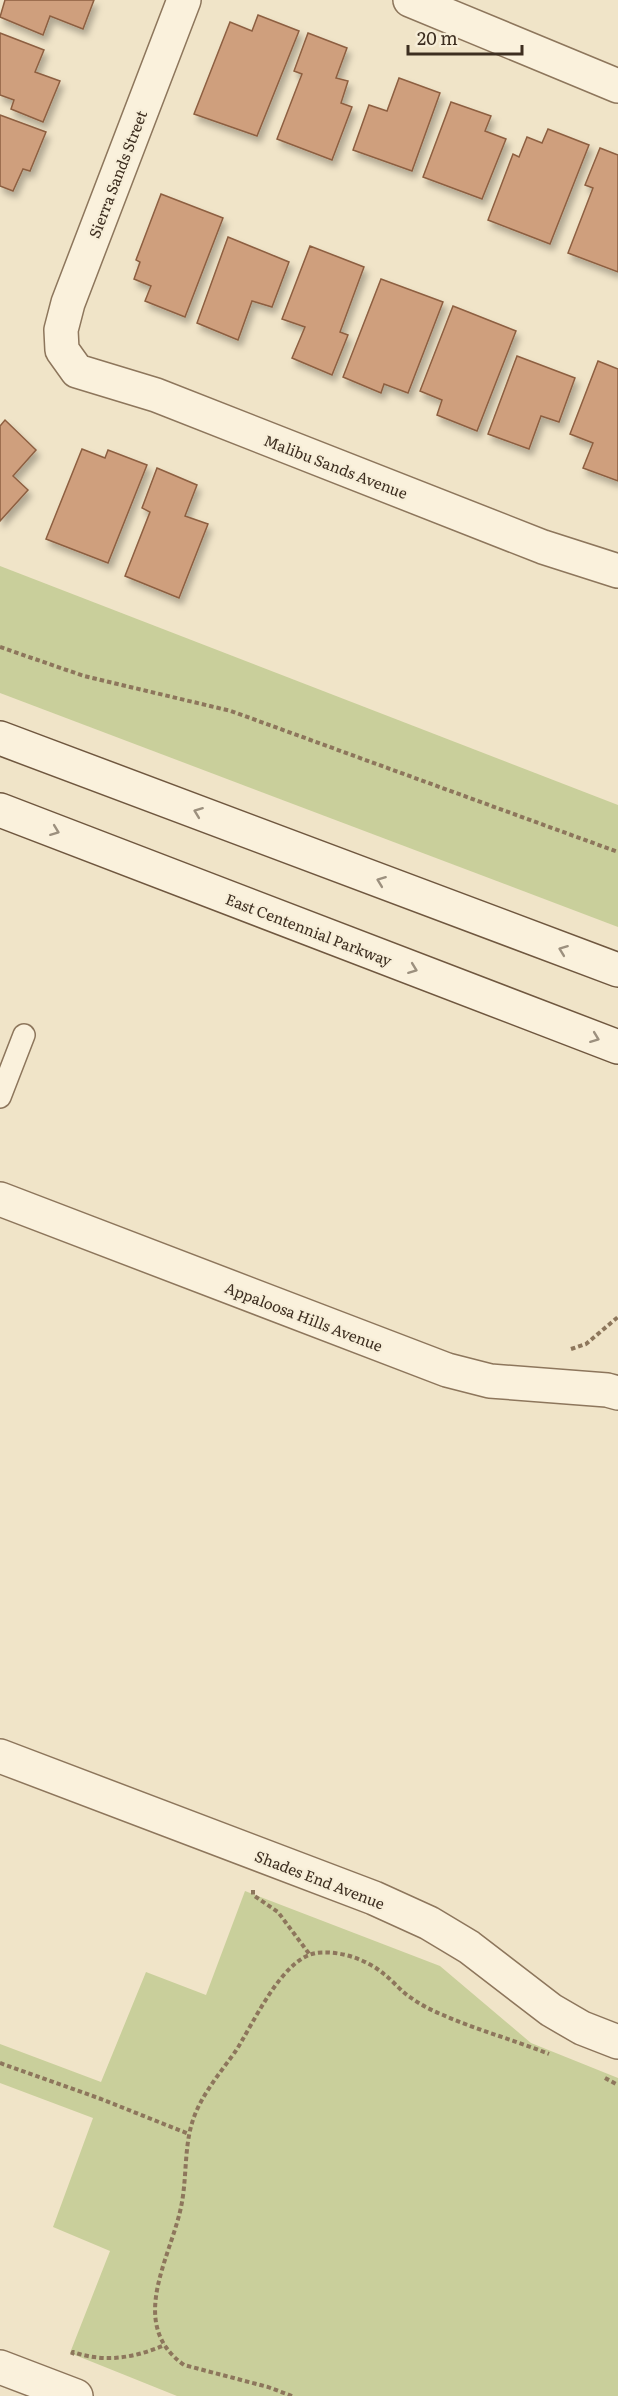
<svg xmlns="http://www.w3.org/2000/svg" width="618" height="2396" viewBox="0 0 618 2396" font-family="Literata,serif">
  <defs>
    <filter id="shadow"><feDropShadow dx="3.5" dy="6" stdDeviation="3" flood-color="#0004"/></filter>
  </defs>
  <rect width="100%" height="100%" fill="#f0e4c8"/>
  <g fill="#c9cf9b">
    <path d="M0,566L618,805V927L0,693Z"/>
    <path d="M245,1891L440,1966L531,2043L618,2078V2396H177L70,2353L110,2251L53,2227L93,2118L0,2083V2044L101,2082L146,1972L206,1995Z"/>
  </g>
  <g fill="#cf9f7d" stroke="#8d5f41" stroke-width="1.5" filter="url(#shadow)">
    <path d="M5,0H94L83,29L50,16L43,35L0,17Z"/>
    <path d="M258,15L299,31L257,136L194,114L230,22L252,31Z"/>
    <path d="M0,33L44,50L35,72L60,81L43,122L11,109L14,100L0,95Z"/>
    <path d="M308,33L347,48L336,78L348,81L341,103L352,107L332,160L277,139L302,74L294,71Z"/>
    <path d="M399,78L440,93L412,171L353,150L369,105L387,111Z"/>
    <path d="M451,102L491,116L485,131L506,139L482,199L423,177Z"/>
    <path d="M0,115L46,132L30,171L23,169L13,191L0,186Z"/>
    <path d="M548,129L589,145L550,244L488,220L513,154L519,157L527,137L542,143Z"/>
    <path d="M600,148L618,155V272L568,253L593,188L585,185Z"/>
    <path d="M161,194L223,218L185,317L145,301L151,286L134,279L140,262L136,260Z"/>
    <path d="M228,237L289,262L272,307L252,301L238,340L197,323Z"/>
    <path d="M310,246L364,267L340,332L348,335L332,375L292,358L305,327L282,319Z"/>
    <path d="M381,279L443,302L408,393L384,384L381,393L343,377Z"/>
    <path d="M453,306L516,331L477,431L437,415L442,400L420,391Z"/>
    <path d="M517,356L575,378L559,422L541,416L529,449L488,434Z"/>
    <path d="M598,361L618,369V481L583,468L593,443L570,434Z"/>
    <path d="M5,420L36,450L13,476L28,490L0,521V426Z"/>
    <path d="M82,449L105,458L108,450L147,465L108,563L46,539Z"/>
    <path d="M157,468L197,485L185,516L208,524L179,598L125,576L150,512L142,508Z"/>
  </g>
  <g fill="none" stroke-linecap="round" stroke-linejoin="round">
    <defs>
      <path id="service" d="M0,1097L24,1035"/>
      <g id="minor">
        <path d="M184,0L68,303L61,330L62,350L77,371L156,395L543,547L618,571"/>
        <path d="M410,0L618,86"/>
        <path d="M0,1199L447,1370L490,1381L607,1390L618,1393"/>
        <path d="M0,1756L374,1898L429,1923L469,1947L551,2010L582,2028L618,2042"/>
        <path d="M0,2367L76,2396"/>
      </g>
      <g id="secondary">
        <path d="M0,738L618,970"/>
        <path d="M0,810L618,1047"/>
      </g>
    </defs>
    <use href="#service" stroke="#8d765c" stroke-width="24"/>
    <use href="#minor" stroke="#8d765c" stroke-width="36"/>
    <use href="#secondary" stroke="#6f573f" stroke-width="36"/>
    <g stroke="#8d765c" stroke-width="4" stroke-dasharray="4.5 3" stroke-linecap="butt">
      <path d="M0,647L84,676L231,711L618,852"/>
      <path d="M571,1349L586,1344L618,1317"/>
      <path d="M253,1890V1895L278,1912L310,1955"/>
      <path d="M0,2063L101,2099L189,2134"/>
      <path d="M605,2078L618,2085"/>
      <path d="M72,2355L73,2352C105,2363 134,2358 165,2345"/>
      <path d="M292,2396L268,2387L184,2365C125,2323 173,2255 182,2202C187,2174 184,2144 194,2117C203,2093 220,2073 235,2052C253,2025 281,1959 316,1953C339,1950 366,1959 384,1974C392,1980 399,1989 407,1995C418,2003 430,2010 443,2015C477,2030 514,2040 549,2054"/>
    </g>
    <use href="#service" stroke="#faf1dc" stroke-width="21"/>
    <use href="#minor" stroke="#faf1dc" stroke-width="33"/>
    <use href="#secondary" stroke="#faf1dc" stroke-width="33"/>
  </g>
  <defs><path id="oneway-chevron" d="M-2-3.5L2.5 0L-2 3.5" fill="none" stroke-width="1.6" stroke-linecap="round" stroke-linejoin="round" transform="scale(1.5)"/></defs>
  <g stroke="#9c907e">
    <use href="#oneway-chevron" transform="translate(198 812) rotate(-159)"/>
    <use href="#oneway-chevron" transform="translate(55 831) rotate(21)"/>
    <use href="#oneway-chevron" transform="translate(381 881) rotate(-159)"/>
    <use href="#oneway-chevron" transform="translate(563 950) rotate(-159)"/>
    <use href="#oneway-chevron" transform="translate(413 969) rotate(21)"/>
    <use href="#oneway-chevron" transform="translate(595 1038) rotate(21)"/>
  </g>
  <g text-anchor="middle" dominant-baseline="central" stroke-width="4.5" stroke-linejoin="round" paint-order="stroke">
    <g font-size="15" fill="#3d2e20" stroke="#f7eed8">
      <text transform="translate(117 174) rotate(-69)">Sierra Sands Street</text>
      <text transform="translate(336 466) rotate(21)">Malibu Sands Avenue</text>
      <text transform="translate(309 929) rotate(21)">East Centennial Parkway</text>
      <text transform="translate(304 1316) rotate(21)">Appaloosa Hills Avenue</text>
      <text transform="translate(320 1879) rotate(21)">Shades End Avenue</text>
    </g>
  </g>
  <path d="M408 45v9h114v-9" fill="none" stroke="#3d2e20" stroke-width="3"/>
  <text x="417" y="45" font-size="18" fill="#3d2e20" stroke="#f7eed8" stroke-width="4.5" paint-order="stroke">20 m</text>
</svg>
